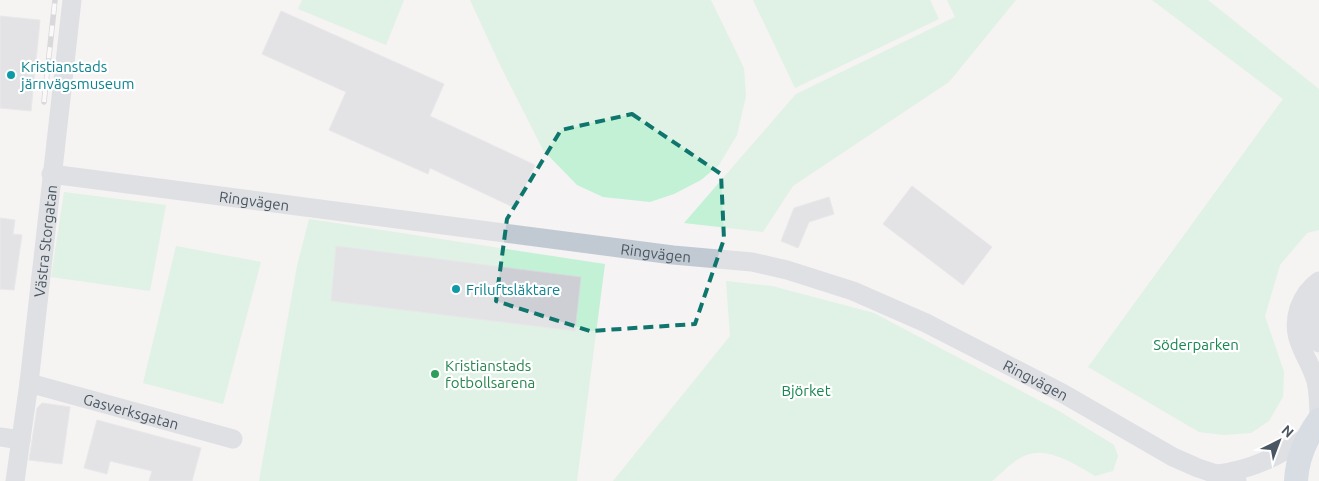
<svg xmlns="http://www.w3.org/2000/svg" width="1319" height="481" viewBox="0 0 1319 481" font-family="Ubuntu,sans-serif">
  <rect width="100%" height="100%" fill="#f5f3f3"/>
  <g fill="#c3f1d5">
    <path d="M302,0H404L386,45L298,9Z"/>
    <path d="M470,0H711L744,68L746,96L737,135L719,165L701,180L674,194L650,202L603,197L577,185L543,150L501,67Z"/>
    <path d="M753,0H930L939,19L795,88Z"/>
    <path d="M947,0H1016L949,82L793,186L763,232L684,223L796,94L955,17Z"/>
    <path d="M1152,0H1208L1319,89V230L1307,233L1280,265L1265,316L1284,372L1283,397L1269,421L1251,433L1224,435L1199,432L1088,367L1283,99Z"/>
    <path d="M64,192L166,205L150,291L51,277Z"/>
    <path d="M309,219L605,264L577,481H259L297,266Z"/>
    <path d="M176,246L261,262L223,404L143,383Z"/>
    <path d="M726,281L772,286L874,313L1059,411L1114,445L1118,456L1113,471L1095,476C1078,466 1051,448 1030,454C1016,457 1003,472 992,481H613L730,336Z"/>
  </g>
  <g fill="#cdcfd5" stroke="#d7d9de">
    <path d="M281,11L444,84L430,116L535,165L515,208L430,168L428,174L329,130L346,92L262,54Z"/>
    <path d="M0,16L40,20L31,111L0,108Z"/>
    <path d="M912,186L992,247L963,285L883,224Z"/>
    <path d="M829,197L834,214L809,222L798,248L781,241L794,208Z"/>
    <path d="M0,218L15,220L13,234L22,235L14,290L0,289Z"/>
    <path d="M336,246L581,277L575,331L331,301Z"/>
    <path d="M42,403L70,407L62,464L29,460L37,408Z"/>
    <path d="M97,420L201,448L192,481H149L152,471L110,461L107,474L84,468Z"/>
  </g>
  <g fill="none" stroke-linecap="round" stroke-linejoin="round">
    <g stroke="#c1cad2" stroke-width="19">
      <path id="s1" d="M51,174L673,255L752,262L787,270L853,291L926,323L1062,393L1173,457L1198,468L1237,481"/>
      <path d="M1319,302C1313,316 1313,329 1319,343"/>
      <path id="s2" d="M29,383L233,439"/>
      <path d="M1319,420C1319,407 1319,394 1316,381C1308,354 1289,339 1299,308C1303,297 1309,288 1319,281"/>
      <path d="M0,437L21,440"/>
      <path d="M1218,474C1253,469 1277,457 1307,437"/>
      <path id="s3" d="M15,481L29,383L72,0"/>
    </g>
    <path stroke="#b3c2d1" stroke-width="24" d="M1296,481C1297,458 1306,438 1319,420"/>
    <defs>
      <path id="rail" d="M44,102L55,0"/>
    </defs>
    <use href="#rail" stroke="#b5b8bd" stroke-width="5.5"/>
    <use href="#rail" stroke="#fff" stroke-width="4" stroke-dasharray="11" stroke-linecap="butt"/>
  </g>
  <path d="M0 0H1319V481H0ZM632,114L721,174L724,239L695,324L590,331L496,301L507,219L561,130Z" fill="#f5f3f3" fill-opacity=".55" fill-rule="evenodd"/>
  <path fill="none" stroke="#0f766e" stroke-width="4" stroke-dasharray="10 6" stroke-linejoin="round" d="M632,114L721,174L724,239L695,324L590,331L496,301L507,219L561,130Z"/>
  <g fill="#0f9aa8" stroke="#fff" stroke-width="2">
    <circle cx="11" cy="75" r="5"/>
    <circle cx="456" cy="289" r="5"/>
  </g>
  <circle fill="#2e9e5b" stroke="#fff" stroke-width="2" cx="435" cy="374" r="5"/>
  <g text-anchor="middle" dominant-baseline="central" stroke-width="4.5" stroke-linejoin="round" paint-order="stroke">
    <g font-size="15" fill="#0d838f" stroke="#fff" text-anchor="start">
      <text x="21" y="66">Kristianstads<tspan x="21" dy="17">järnvägsmuseum</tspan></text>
      <text x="466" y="289">Friluftsläktare</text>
    </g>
    <g font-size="15" fill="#4a5661" stroke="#fff">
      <text stroke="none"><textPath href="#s1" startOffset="205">Ringvägen</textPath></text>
      <text stroke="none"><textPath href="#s3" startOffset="242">Västra Storgatan</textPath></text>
      <text stroke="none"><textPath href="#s1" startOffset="610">Ringvägen</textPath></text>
      <text stroke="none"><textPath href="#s1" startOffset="1015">Ringvägen</textPath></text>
      <text stroke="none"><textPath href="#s2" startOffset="106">Gasverksgatan</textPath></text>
    </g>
    <g font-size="15" fill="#17864f" stroke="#fff">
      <text x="1196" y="344">Söderparken</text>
      <text x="806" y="390">Björket</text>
    </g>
    <g font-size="15" fill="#27864d" stroke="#fff" text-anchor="start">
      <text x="445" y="365">Kristianstads<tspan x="445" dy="17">fotbollsarena</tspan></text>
    </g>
  </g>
  <g transform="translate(1279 441) rotate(42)" stroke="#ffffff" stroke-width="4" paint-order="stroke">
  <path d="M0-4L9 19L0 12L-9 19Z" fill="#4a5661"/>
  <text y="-8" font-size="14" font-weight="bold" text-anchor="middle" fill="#4a5661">N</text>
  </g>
</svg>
